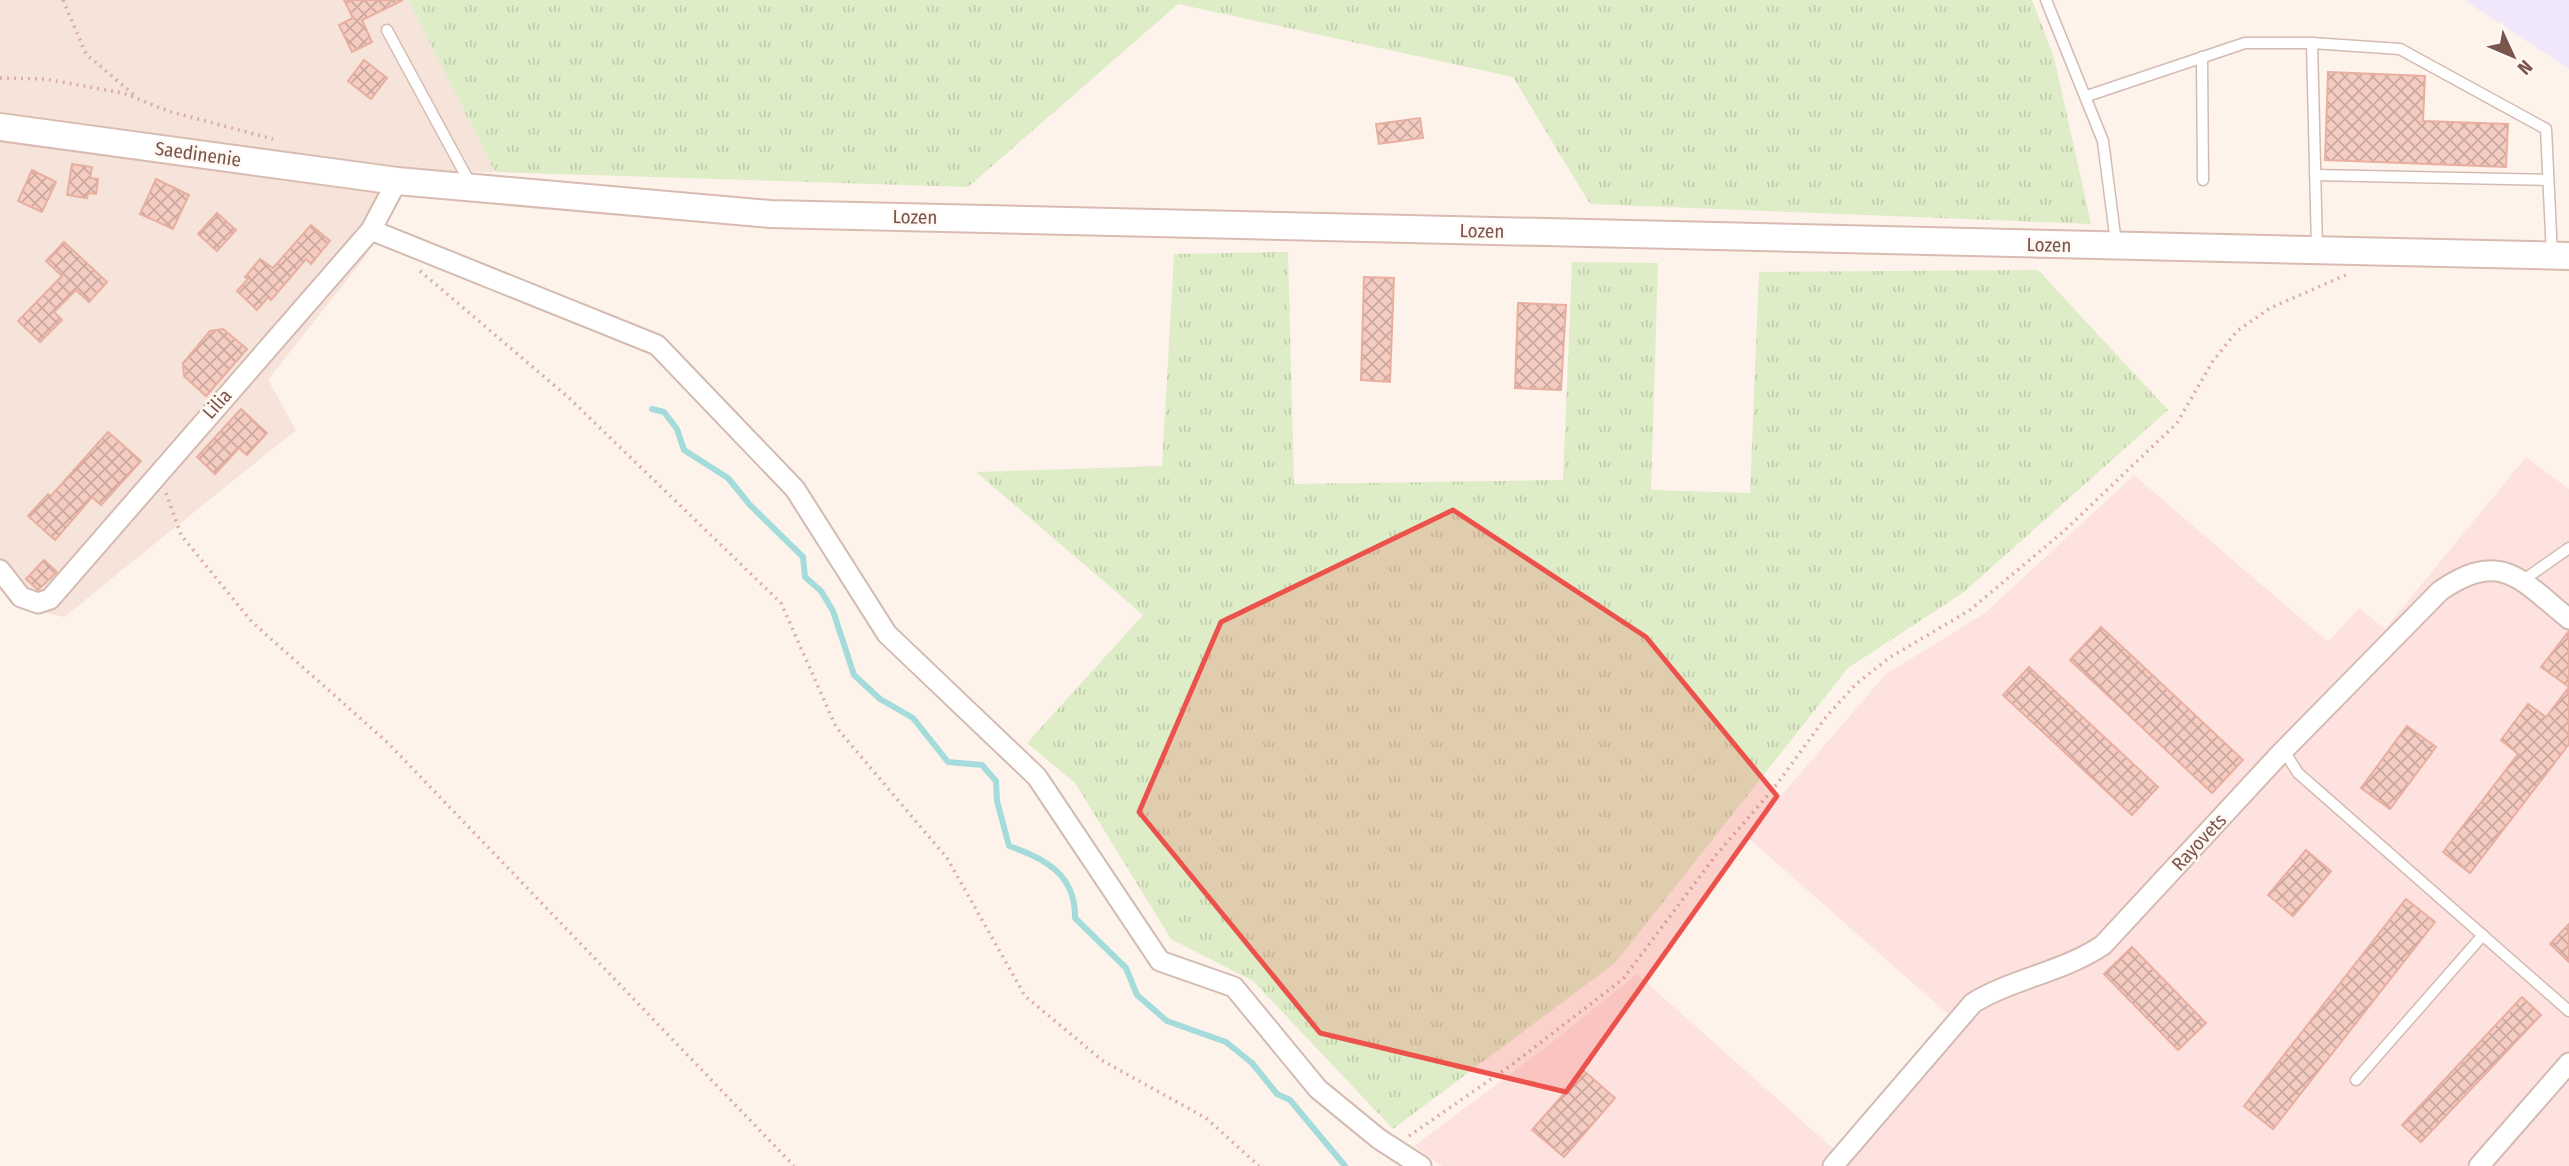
<svg xmlns="http://www.w3.org/2000/svg" width="2569" height="1166" viewBox="0 0 2569 1166" font-family="'Fira Sans Condensed',sans-serif">
  <defs>
    <pattern id="grass-tufts" width="24" height="20" patternUnits="userSpaceOnUse" patternTransform="scale(1.75)"><rect width="24" height="20" fill="#deedc7"/><path d="M3 7l-1-3M5 7V3M7 7l1-3M15 17l-1-3M17 17v-4M19 17l1-3" fill="none" stroke="#c2cdac"/></pattern>
    <pattern id="building-cross-hatch" width="8" height="8" patternUnits="userSpaceOnUse" patternTransform="scale(1.75)"><rect width="8" height="8" fill="#f5ccc1"/><path d="M0 0l8 8M0 8l8-8" fill="none" stroke="#cba89f"/></pattern>
  </defs>
  <rect width="100%" height="100%" fill="#fef3eb"/>
  <path fill="#f6e3d9" d="M0,0H408L495,172H413L365,257L268,380L296,430L64,617L13,606L0,590Z"/>
  <path fill="#fee2df" d="M2526,457L2569,489V1166H1442L1414,1146L1545,1048L1637,974L1837,1152L1949,1015L1746,836L1886,674L1985,613L2134,475L2328,642L2359,608L2385,629Z"/>
  <path fill="#f0e7fb" d="M2464,0H2569V69L2537,48Z"/>
  <g fill="url(#grass-tufts)">
    <path d="M408,0H2032L2054,57L2091,224L1590,204L1513,77L1178,4L968,187L495,172Z"/>
    <path d="M1288,252L1294,484L1563,480L1572,262L1658,263L1651,490L1750,493L1759,272L2038,270L2168,410L1964,592L1848,668L1615,963L1393,1129L1253,981L1171,939L1075,783L1027,743L1143,615L976,472L1162,466L1174,254Z"/>
  </g>
  <g fill="none" stroke-linecap="round" stroke-linejoin="round">
    <path stroke="#a3dcda" stroke-width="6" d="M652,409L664,412L677,429L684,450L728,478L750,505L803,557L805,577L821,591L833,611L854,675L880,699L913,718L948,762L982,765L996,781L997,801L1009,846C1045,858 1076,875 1075,918L1126,968L1137,995L1167,1021L1226,1042L1252,1063L1277,1094L1290,1100L1345,1166"/>
  </g>
  <g fill="url(#building-cross-hatch)" stroke="#e8afa0" stroke-width="2">
    <path d="M344,0H403L362,20L372,42L352,52L339,25L353,18Z"/>
    <path d="M364,60L387,78L371,99L348,81Z"/>
    <path d="M2328,72L2425,76L2423,121L2508,124L2506,167L2325,160Z"/>
    <path d="M1420,118L1423,138L1379,144L1376,124Z"/>
    <path d="M72,164L92,167L90,178L98,179L96,194L88,193L87,198L67,195Z"/>
    <path d="M32,170L56,182L42,212L18,201Z"/>
    <path d="M156,179L189,195L173,229L140,214Z"/>
    <path d="M217,213L236,230L217,251L198,234Z"/>
    <path d="M311,225L330,241L311,264L306,259L271,300L268,297L257,310L237,291L248,279L245,277L260,259L273,268Z"/>
    <path d="M64,242L107,282L89,302L76,290L54,312L62,320L40,342L18,321L62,276L46,261Z"/>
    <path d="M1364,277L1394,278L1390,382L1361,380Z"/>
    <path d="M1518,303L1566,305L1561,390L1515,388Z"/>
    <path d="M223,329L247,349L206,396L184,376L183,363L210,331Z"/>
    <path d="M241,409L267,433L247,455L239,448L215,474L197,457Z"/>
    <path d="M108,432L141,461L101,505L92,497L55,540L28,516L48,494L51,496Z"/>
    <path d="M44,560L57,572L38,590L26,579Z"/>
    <path d="M2101,627L2243,760L2212,793L2070,660Z"/>
    <path d="M2569,631V744L2470,873L2443,852L2518,754L2501,740L2528,704L2546,717L2569,687L2541,667Z"/>
    <path d="M2029,667L2158,787L2132,815L2003,695Z"/>
    <path d="M2407,726L2436,747L2390,809L2361,788Z"/>
    <path d="M2306,850L2331,871L2293,916L2268,895Z"/>
    <path d="M2406,899L2435,922L2273,1129L2244,1106Z"/>
    <path d="M2569,924V962L2550,944Z"/>
    <path d="M2132,947L2206,1023L2178,1050L2104,974Z"/>
    <path d="M2522,997L2541,1015L2421,1142L2402,1125Z"/>
    <path d="M1584,1071L1615,1098L1564,1157L1532,1130Z"/>
  </g>
  <g fill="none" stroke-linecap="round" stroke-linejoin="round">
    <defs>
      <g id="lane">
        <path d="M2046,0L2103,141L2116,243"/>
        <path d="M387,30L471,185"/>
        <path d="M2312,43L2317,248"/>
        <path d="M2202,57L2203,180"/>
        <path d="M2087,96L2245,43H2312L2400,49L2546,129L2552,255"/>
        <path d="M2315,175L2548,180"/>
        <path d="M2522,581L2569,548"/>
        <path d="M2284,751L2298,773L2569,1011"/>
        <path d="M2356,1080L2483,935"/>
      </g>
      <g id="street">
        <path d="M371,230L657,345L795,489L887,634L1037,777L1160,961L1234,987L1318,1089L1379,1139L1421,1166"/>
        <path d="M0,570L21,597L38,603L50,599L371,230L397,181"/>
        <path d="M1833,1166L1973,1003C2014,978 2063,972 2103,945L2280,754L2440,591C2501,549 2520,579 2569,619"/>
        <path d="M2479,1166L2569,1063"/>
      </g>
      <path id="secondary" d="M0,127L397,181L770,214L2569,256"/>
    </defs>
    <use href="#lane" stroke="#d4bbb2" stroke-width="13"/>
    <use href="#street" stroke="#d4bbb2" stroke-width="23"/>
    <use href="#secondary" stroke="#d9bbb1" stroke-width="30"/>
    <g stroke="#dbaea3" stroke-width="3.5" stroke-dasharray="2 5" stroke-linecap="butt">
      <path d="M63,0L86,54L134,95"/>
      <path d="M0,78L45,79L123,93L168,111L273,139"/>
      <path d="M420,271L568,397L781,603L836,727L947,858L1025,996L1103,1061L1206,1118L1259,1166"/>
      <path d="M166,493L181,535L252,622L388,743L794,1166"/>
      <path d="M1409,1136L1510,1066L1623,979L1716,855L1774,788L1826,717L1856,684L1889,658L1970,610L2064,531L2177,423L2213,361L2237,331L2270,308L2346,275"/>
    </g>
    <use href="#lane" stroke="#fff" stroke-width="10"/>
    <use href="#street" stroke="#fff" stroke-width="19"/>
    <use href="#secondary" stroke="#fff" stroke-width="26"/>
  </g>
  <path fill="#ec524b" fill-opacity="0.2" stroke="#ec524b" stroke-width="5" stroke-linejoin="round" d="M1453,510L1646,637L1777,796L1566,1092L1320,1033L1139,812L1221,622Z"/>
  <g text-anchor="middle" dominant-baseline="central" stroke-width="5" stroke-linejoin="round" paint-order="stroke">
    <g font-size="19" fill="#7b544b" stroke="#fff8f3">
      <text transform="translate(198 154) rotate(8)">Saedinenie</text>
      <text transform="translate(915 217) rotate(1)">Lozen</text>
      <text transform="translate(1482 231) rotate(1)">Lozen</text>
      <text transform="translate(2049 245) rotate(1)">Lozen</text>
      <text transform="translate(217 404) rotate(-48)">Lilia</text>
      <text transform="translate(2199 842) rotate(-47)">Rayovets</text>
    </g>
  </g>
  <g transform="translate(2513 56) rotate(134)" stroke="#fff8f3" stroke-width="5" paint-order="stroke">
  <path d="M0-5L12 26L0 18L-12 26Z" fill="#7b544b"/>
  <text y="-10" font-size="19" font-weight="bold" text-anchor="middle" fill="#7b544b">N</text>
  </g>
</svg>
